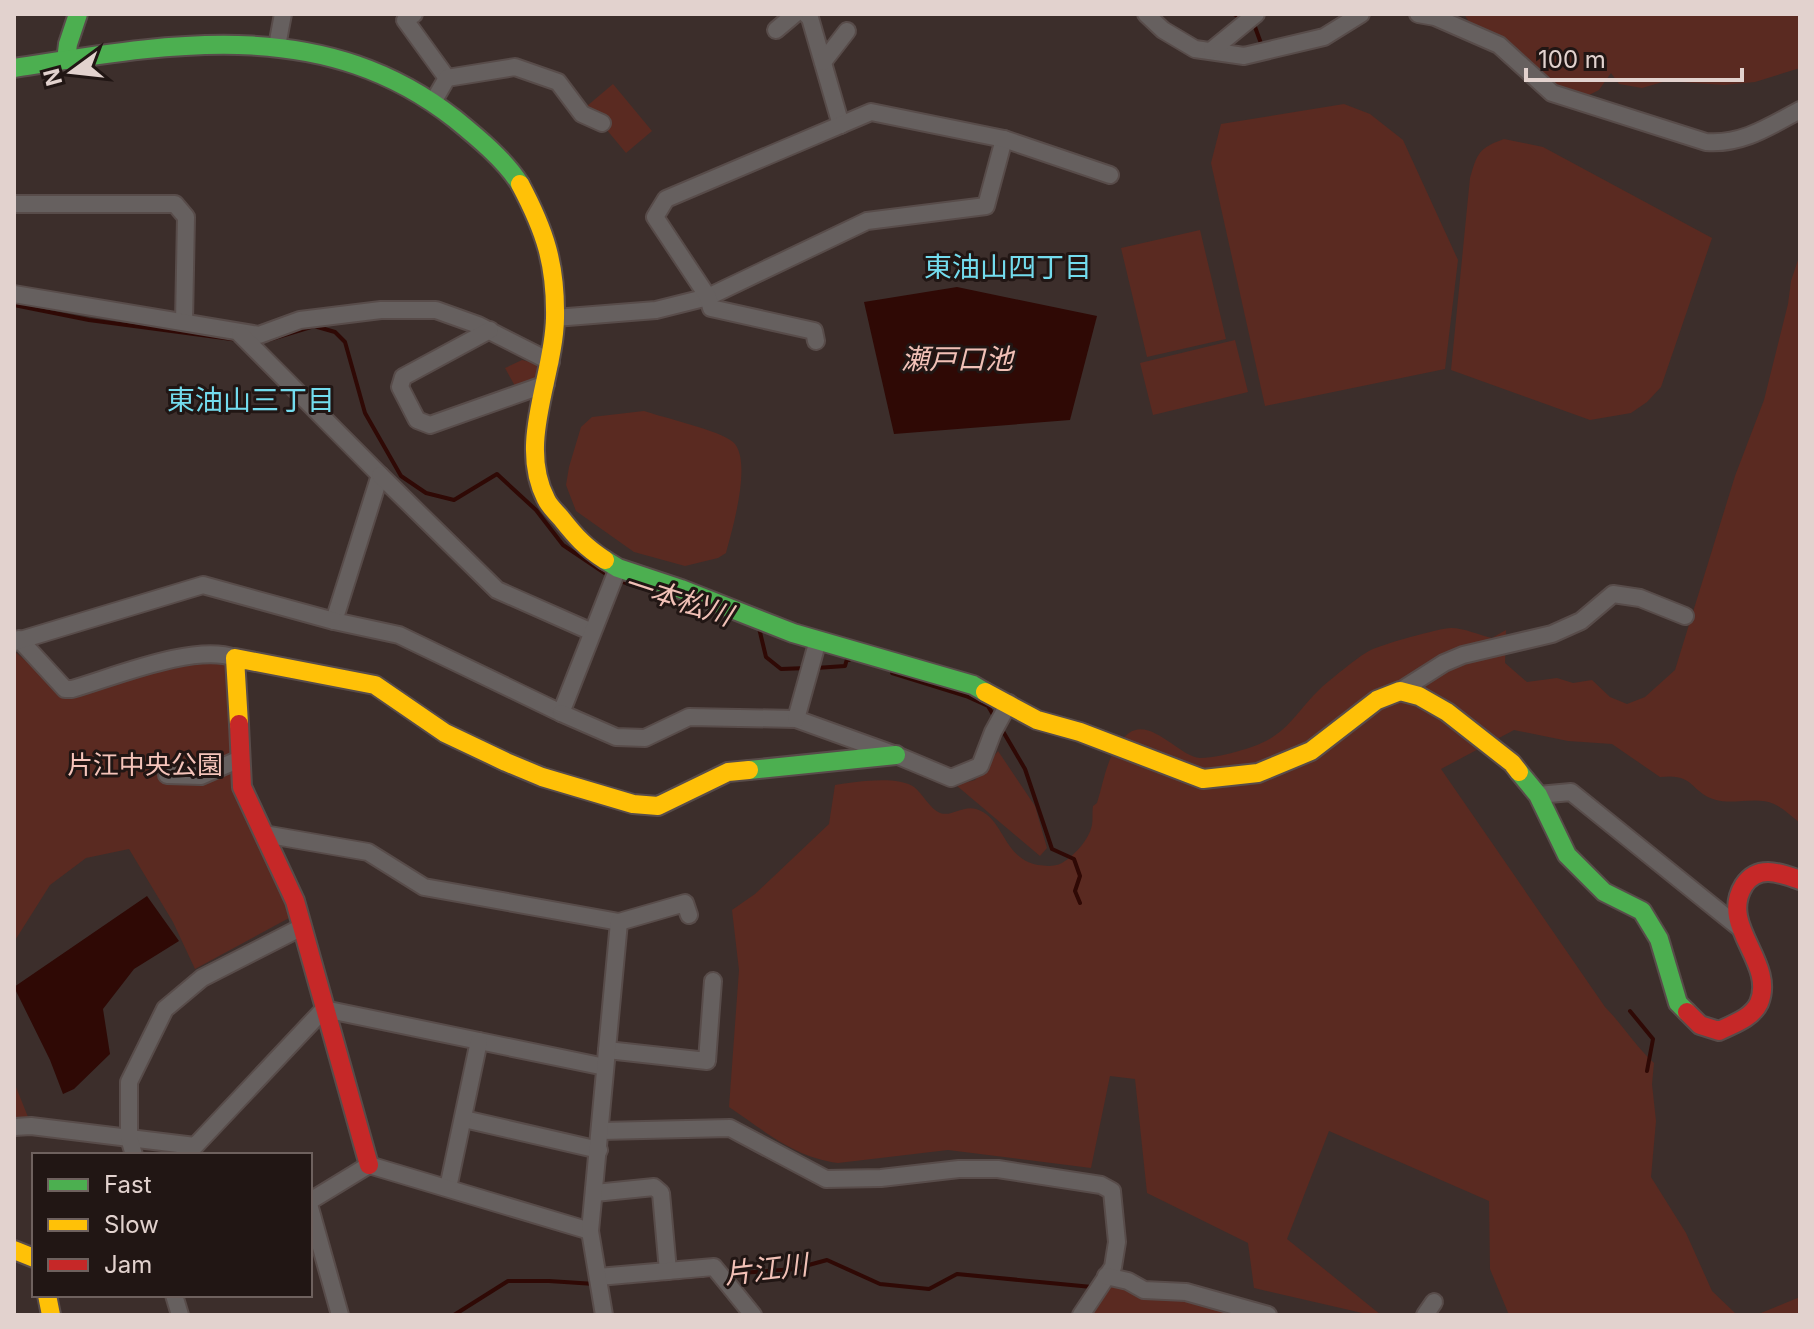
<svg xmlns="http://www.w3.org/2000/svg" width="1814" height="1329" viewBox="0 0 1814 1329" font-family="Inter,'Noto Sans JP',sans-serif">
  <rect width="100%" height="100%" fill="#3c2e2b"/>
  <g fill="#5a2a21">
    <path d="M1464,14H1800V68L1755,82L1724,85L1666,81L1642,88L1619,84L1611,73L1599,90L1587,96L1560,90L1490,33L1469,22Z"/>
    <path d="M613,84L652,131L626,153L587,106Z"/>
    <path d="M1344,104L1370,114L1403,140L1458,260L1445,369L1265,406L1211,163L1221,124Z"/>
    <path d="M1504,139L1543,147L1712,238L1661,387L1647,402L1631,413L1590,420L1451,370L1470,178C1477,153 1479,148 1504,139Z"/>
    <path d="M1200,230L1226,339L1147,357L1121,248Z"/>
    <path d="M1800,254V823C1792,817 1783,808 1774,804C1757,796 1734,805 1716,800C1689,792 1696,773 1660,777L1612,744L1568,741L1514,730L1441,769L1605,1007C1623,1025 1635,1046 1654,1063L1652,1084L1656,1121L1651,1177L1686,1233L1712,1291L1735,1313L1742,1315H1509L1490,1269L1489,1201L1329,1131L1287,1239L1381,1315H1371L1254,1288L1248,1243L1147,1193L1135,1079L1110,1076L1091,1168L948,1150L838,1163C793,1157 765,1131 729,1107L739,970L732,910L755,894L829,824L835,785C854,782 897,775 914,787C923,794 930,809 940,813C952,817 963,805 976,809C1005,818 1002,858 1038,865C1046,866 1054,867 1062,863C1074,856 1089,840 1092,825C1093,819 1092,813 1093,806L1097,803C1104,781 1108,748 1129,733C1151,717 1180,757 1200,758C1213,758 1229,754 1242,750C1288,737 1291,717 1321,688C1330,680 1359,656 1369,651C1379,645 1440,628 1451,628C1464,628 1479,635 1492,638L1506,630L1505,663L1527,682L1557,678L1573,683L1592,680L1610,697L1627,704L1645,697L1675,670L1735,476L1764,400L1788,304L1791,281Z"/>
    <path d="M1235,340L1248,392L1153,415L1140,363Z"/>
    <path d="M522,360L543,365L544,376L515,386L505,368Z"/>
    <path d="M644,411C664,418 719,430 733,442C753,460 732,530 726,553L718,558L685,566L634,552L576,511L566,485L569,467L581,427L592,417Z"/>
    <path d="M14,651L61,690L188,662L224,659L231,667L232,786L287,899L289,918L195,969L173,922L129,849L86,858L50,885L14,942Z"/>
    <path d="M998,751L1035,806L1047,848L1040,856L956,785L975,780Z"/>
    <path d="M14,1082L30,1122L14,1124Z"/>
    <path d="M1108,1280L1256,1315H1084Z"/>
    <path d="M1800,1297V1315H1756Z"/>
  </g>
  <g fill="#2f0905">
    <path d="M957,287L1097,316L1070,420L894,434L864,302Z"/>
    <path d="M147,896L179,941L134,969L103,1009L110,1054L74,1089L63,1094L50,1060L14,987Z"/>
  </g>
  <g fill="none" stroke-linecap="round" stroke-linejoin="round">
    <g stroke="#2f0905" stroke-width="4">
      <path d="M1234,14L1244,20"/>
      <path d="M1251,24L1255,27L1262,46"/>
      <path d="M14,305L89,320L239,340"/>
      <path d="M268,340L314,326L335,332L345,342L365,413L401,476L426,493L454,500L497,474L536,510L563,545L612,578"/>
      <path d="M620,581L661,594"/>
      <path d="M759,628L766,657L781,669L807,668"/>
      <path d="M816,668L845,666L847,659L849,660"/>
      <path d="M892,673L966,696L988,706L995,718"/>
      <path d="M1001,728L1025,769L1052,849L1074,859L1080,876L1075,891L1080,903"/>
      <path d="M1630,1011L1653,1039L1647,1071"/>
      <path d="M728,1274L794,1269L827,1260L880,1284L929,1289L957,1274L1092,1287"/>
      <path d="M616,1283L715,1275"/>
      <path d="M454,1315L508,1281H549L595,1284"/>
    </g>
    <defs>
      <g id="street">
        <path d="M414,14L405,20L447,78"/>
        <path d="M806,14L810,18L841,125"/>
        <path d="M1146,14L1163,30L1195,49L1244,56L1324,37L1361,14"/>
        <path d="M1418,14L1435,17L1499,45L1552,93L1706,142C1742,145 1770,126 1800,110"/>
        <path d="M776,30L795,14"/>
        <path d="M277,46L283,14"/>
        <path d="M1212,50L1256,14"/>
        <path d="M823,62L847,31"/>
        <path d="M433,102L447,78L515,67L558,82L582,114L602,123"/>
        <path d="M14,204H175L186,217L184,322"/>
        <path d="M14,294L259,335L300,320L381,310H436L478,325L551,362"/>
        <path d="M555,318L656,310L708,297L867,221L986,206L1004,139"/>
        <path d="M490,330L403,377L400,387L417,420L430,425L546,384"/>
        <path d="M240,334L380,475L334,621"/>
        <path d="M816,341L814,331L711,308L708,297L655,217L666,199L871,112L1004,139L1110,175"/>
        <path d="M380,475L497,590L592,632"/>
        <path d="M19,639L65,689H72C114,677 195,643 235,658"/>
        <path d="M14,642L203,585L334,621L399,635L561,713L618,568"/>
        <path d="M1400,691L1444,663L1463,655L1552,634L1581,621L1613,594L1640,598L1685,616"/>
        <path d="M561,713L616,737L645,738L689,717L796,719L896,755L951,778L980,766L993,732L1009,703"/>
        <path d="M796,719L818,640"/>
        <path d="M167,775L201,776L240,759"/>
        <path d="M1538,795L1571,792L1741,929"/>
        <path d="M264,834L368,852L424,887L619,922"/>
        <path d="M607,1050L707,1061L713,981"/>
        <path d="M464,1119L599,1150"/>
        <path d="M14,1127L31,1126L195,1146L324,1009L605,1067"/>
        <path d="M601,1131L730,1128L826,1179L881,1178L959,1169H998L1101,1185L1112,1191L1117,1242L1113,1267L1081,1315"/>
        <path d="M134,1155L129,1138V1082L165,1009L202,978L302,927"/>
        <path d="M448,1188L479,1041"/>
        <path d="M595,1193L654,1187L661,1193L668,1271"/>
        <path d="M310,1201L369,1165L590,1231"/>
        <path d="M310,1208L340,1315"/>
        <path d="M1106,1276L1128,1281L1144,1290L1186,1292L1268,1315"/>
        <path d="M598,1277L714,1267L753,1315"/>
        <path d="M174,1295L180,1315"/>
        <path d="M604,1315L590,1231L619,922L685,903L689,915"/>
        <path d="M1425,1315L1434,1302"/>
      </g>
      <g id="fast">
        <path d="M66,60L68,44L78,14"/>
        <path d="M14,68C168,44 322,14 455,119C477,137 505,160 520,184"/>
        <path d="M605,560L618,568L681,589L793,633L973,685L985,692"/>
        <path d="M749,770L896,755"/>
        <path d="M1519,772L1538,795L1567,855L1604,892L1642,911L1659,939L1678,1003L1687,1012"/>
      </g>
      <g id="slow">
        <path d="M520,184C545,231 556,264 555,318C554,377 517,443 546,499C549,506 556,512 561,518C576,537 585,547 605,560"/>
        <path d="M985,692L1037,720L1080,732L1203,779L1258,773L1311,751L1377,700L1400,691L1419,696L1447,712L1512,763L1519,772"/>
        <path d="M239,724L235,658L375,685L445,733L506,762L542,777L633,804L658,806L728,772L749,770"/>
        <path d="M14,1250L34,1258"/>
        <path d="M47,1295L51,1315"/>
      </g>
      <g id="jam">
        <path d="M239,724L242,787L295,901L369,1165"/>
        <path d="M1687,1012L1700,1025L1719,1031C1733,1024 1752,1018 1759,1003C1776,962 1718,926 1744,885C1758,864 1780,873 1800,880"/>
      </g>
    </defs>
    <use href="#street" stroke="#584c4a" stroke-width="20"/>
    <use href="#fast" stroke="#584c4a" stroke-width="22"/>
    <use href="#slow" stroke="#584c4a" stroke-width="22"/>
    <use href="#jam" stroke="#584c4a" stroke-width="22"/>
    <use href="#street" stroke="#66605f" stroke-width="16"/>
    <use href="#fast" stroke="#4caf50" stroke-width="18"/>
    <use href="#slow" stroke="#ffc107" stroke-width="18"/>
    <use href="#jam" stroke="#c62828" stroke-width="18"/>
  </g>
  <g text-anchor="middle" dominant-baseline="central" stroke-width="6" stroke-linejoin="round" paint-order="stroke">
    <g font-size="26" fill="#f5c4ba" stroke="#211614">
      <text x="145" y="764">片江中央公園</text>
    </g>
    <g font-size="28" fill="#73dcee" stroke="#211614">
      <text x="1008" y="267">東油山四丁目</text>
      <text x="251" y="400">東油山三丁目</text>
    </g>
    <g font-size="28" font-style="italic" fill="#f1c0b6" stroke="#211614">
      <text x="957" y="359">瀬戸口池</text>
      <text transform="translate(678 599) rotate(18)">一本松川</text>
      <text transform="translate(766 1269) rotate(-7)">片江川</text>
    </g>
  </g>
  <rect width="1814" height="1329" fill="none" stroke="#e2d2ce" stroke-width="32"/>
  <rect x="32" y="1153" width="280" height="144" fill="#211614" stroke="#6e615e" stroke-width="2"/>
  <rect x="48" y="1179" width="40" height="12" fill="#4caf50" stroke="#6e615e" stroke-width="2"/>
  <text x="104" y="1193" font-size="24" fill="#e2d2ce">Fast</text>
  <rect x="48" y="1219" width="40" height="12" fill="#ffc107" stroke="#6e615e" stroke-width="2"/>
  <text x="104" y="1233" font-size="24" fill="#e2d2ce">Slow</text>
  <rect x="48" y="1259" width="40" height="12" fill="#c62828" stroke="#6e615e" stroke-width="2"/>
  <text x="104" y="1273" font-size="24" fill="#e2d2ce">Jam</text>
  <g transform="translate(72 72) rotate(255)" stroke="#211614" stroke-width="6" paint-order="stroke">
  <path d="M0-6L14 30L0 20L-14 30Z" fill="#e2d2ce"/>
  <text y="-12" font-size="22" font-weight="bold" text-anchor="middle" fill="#e2d2ce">N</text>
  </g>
  <path d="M1526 68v12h216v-12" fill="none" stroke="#e2d2ce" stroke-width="4"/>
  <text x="1538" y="68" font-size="24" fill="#e2d2ce" stroke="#211614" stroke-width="6" paint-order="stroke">100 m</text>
</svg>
